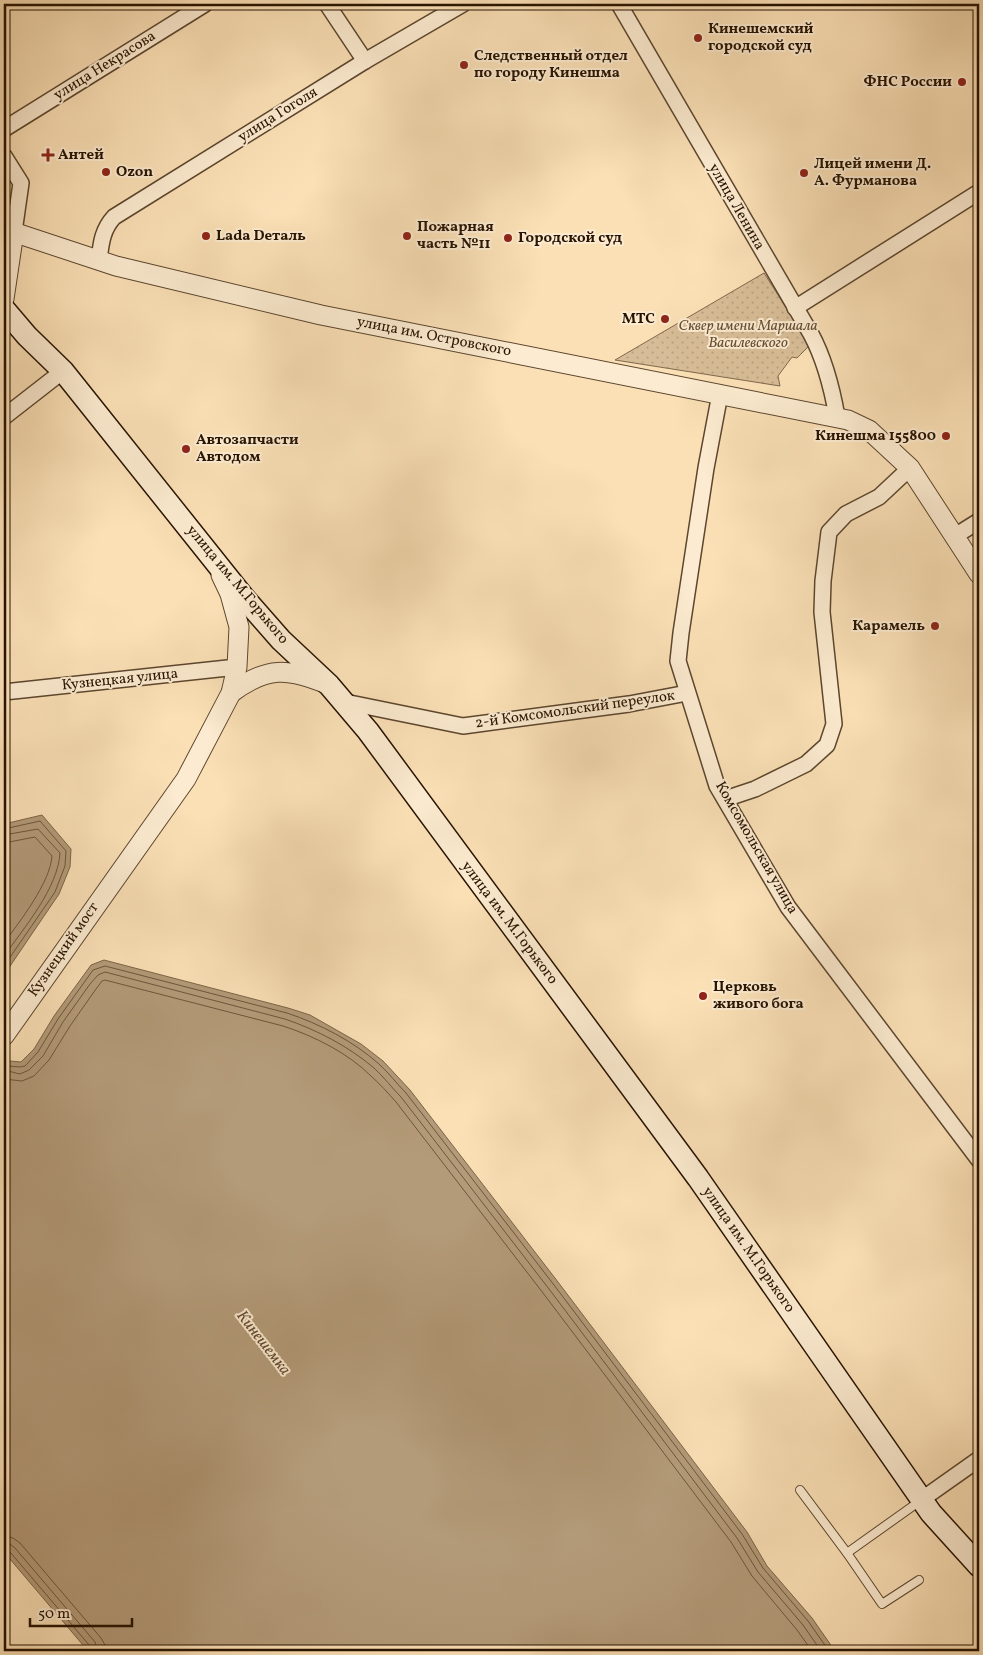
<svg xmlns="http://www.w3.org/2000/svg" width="983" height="1655" viewBox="0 0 983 1655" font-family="Vollkorn,serif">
  <defs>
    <pattern id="green-dots" width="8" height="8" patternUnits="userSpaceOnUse" patternTransform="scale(1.25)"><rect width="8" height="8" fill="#d7bd97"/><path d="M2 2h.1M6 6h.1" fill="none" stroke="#b9a280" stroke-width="1.8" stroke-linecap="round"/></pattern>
  </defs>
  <rect width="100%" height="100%" fill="#fbe0b6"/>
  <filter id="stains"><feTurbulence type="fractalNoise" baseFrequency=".004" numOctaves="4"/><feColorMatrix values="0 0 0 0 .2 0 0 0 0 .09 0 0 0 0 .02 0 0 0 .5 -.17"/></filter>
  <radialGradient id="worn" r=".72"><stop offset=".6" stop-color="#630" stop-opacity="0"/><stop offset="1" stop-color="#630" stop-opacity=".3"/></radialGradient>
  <path fill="url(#green-dots)" stroke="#7f684c" d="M764,273L810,345L797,358L792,357L778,376L780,386L615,360Z"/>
  <g fill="#b39a78" stroke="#7b6448">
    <path d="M42,815L71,849L70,867L59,894L4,975V824Z"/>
    <path d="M104,960L288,1008L310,1015L361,1044L383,1061L410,1090L558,1282L747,1532L767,1566L812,1618L835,1651H88L4,1552V1057L10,1061L21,1062L34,1049L54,1016L91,965Z"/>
  </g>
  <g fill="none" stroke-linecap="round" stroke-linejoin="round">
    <g stroke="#6d563c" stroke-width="1">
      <path d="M4,829L40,821L66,851L65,866L55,892L4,966"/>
      <path d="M4,835L38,829L60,853C58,888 24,928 4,956"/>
      <path d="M4,843L35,837L52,856C50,883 20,921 4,943"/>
      <path d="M4,1063L8,1066L20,1067L25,1066L38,1052L58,1019L93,970L105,966L287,1013C320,1024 353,1041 379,1064C389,1073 397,1084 406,1093L554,1285L742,1534L763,1568L808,1621L829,1651"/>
      <path d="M4,1070L20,1074L29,1070L43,1056L63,1022L90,984L98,975L105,972L285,1019C317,1030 348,1046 374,1068C384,1077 392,1088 401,1097L549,1289L737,1538L758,1572L803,1625L821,1651"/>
      <path d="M4,1079L22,1081L34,1076L49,1060L70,1026L96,989L102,981L105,980L283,1026C314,1036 348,1053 371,1076C380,1084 388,1093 396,1102L543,1293L731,1542L752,1576L797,1630L812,1651"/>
      <path d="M4,1536L13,1538L20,1543L101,1638L105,1645V1651"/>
      <path d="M4,1543L10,1544L15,1548L95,1642L98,1651"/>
      <path d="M4,1550L10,1552L90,1646L91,1651"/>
    </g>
    <defs>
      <g id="service">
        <path d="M800,1490L847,1553L920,1501"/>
        <path d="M847,1553L882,1604L919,1580"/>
      </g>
      <g id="minor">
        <path d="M327,4L365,61"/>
        <path d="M619,4L811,334C825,360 832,388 837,417"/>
        <path d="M4,129L205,4"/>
        <path d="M4,156L21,183L14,232"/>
        <path d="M99,260C101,244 102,230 114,217L365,61L463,4"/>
        <path d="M795,308L979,192"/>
        <path d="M720,394L706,468L681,633L678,661L717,786L788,907L979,1160"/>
        <path d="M4,417L63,371"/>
        <path d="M955,536L979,521"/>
        <path d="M4,692L237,667"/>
        <path d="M345,702L463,726L629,704L687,693"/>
        <path d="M725,799L755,789L806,764L827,745L834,724L822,612L823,581L829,532L846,514L879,497L910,468"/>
        <path d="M921,1500L979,1459"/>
      </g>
      <g id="tertiary">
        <path d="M4,229L116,266L321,315L848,420L869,430L910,468L979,574"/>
        <path d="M4,299L14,232"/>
        <path d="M231,693C267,666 288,668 327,684"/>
        <path d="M4,1036L186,779L231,693L237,667L239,627L230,594L221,575"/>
      </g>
      <path id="secondary" d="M4,309L27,336L63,371L245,599L281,640L329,685L368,731L698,1178L931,1513L979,1566"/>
    </defs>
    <use href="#service" stroke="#5c462e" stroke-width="10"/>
    <use href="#minor" stroke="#5c462e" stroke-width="18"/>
    <use href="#tertiary" stroke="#5c462e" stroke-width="21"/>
    <use href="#secondary" stroke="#271300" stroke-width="24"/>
    <use href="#service" stroke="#fcebd0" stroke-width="8"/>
    <use href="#minor" stroke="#fcebd0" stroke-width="15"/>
    <use href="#tertiary" stroke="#fcebd0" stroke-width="19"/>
    <use href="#secondary" stroke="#fcebd0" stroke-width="21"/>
  </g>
  <g fill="#8f2418" stroke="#fcebd0" stroke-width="2">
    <circle cx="698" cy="38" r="5"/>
    <circle cx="464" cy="65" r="5"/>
    <circle cx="962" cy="82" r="5"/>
    <path d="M45.5 147.5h5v5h5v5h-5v5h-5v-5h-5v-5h5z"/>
    <circle cx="106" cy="172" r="5"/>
    <circle cx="804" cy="173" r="5"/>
    <circle cx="206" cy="236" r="5"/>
    <circle cx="407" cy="236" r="5"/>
    <circle cx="508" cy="238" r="5"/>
    <circle cx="665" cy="319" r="5"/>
    <circle cx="946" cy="436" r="5"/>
    <circle cx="186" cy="449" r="5"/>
    <circle cx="935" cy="626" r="5"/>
    <circle cx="703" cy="996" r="5"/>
  </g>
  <g text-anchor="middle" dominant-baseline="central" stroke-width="4" stroke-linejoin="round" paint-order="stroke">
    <g font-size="15" font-weight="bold" fill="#271300" stroke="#fcebd0" text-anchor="start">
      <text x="708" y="29">Кинешемский<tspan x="708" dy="17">городской суд</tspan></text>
      <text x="474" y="56">Следственный отдел<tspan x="474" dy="17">по городу Кинешма</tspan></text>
      <text x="952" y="82" text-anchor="end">ФНС России</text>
      <text x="58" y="155">Антей</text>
      <text x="814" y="164">Лицей имени Д.<tspan x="814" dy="17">А. Фурманова</tspan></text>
      <text x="116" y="172">Ozon</text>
      <text x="417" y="227">Пожарная<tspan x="417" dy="17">часть №11</tspan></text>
      <text x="216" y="236">Lada Dеталь</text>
      <text x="518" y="238">Городской суд</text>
      <text x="655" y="319" text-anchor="end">МТС</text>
      <text x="936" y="436" text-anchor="end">Кинешма 155800</text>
      <text x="196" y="440">Автозапчасти<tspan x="196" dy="17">Автодом</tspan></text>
      <text x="925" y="626" text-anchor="end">Карамель</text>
      <text x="713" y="987">Церковь<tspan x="713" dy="17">живого бога</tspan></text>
    </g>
    <g font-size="15" fill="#271300" stroke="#fcebd0">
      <text transform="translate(105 66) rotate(-32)">улица Некрасова</text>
      <text transform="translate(278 115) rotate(-32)">улица Гоголя</text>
      <text transform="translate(736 207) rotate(60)">улица Ленина</text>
      <text transform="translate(434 337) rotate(11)">улица им. Островского</text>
      <text transform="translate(237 585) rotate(50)">улица им. М.Горького</text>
      <text transform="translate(120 680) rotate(-6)">Кузнецкая улица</text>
      <text transform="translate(575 710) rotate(-8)">2-й Комсомольский переулок</text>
      <text transform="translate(756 848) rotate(60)">Комсомольская улица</text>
      <text transform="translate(509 923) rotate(53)">улица им. М.Горького</text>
      <text transform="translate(64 950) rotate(-55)">Кузнецкий мост</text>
      <text transform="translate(748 1250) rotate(55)">улица им. М.Горького</text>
    </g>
    <g font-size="15" font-style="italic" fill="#654e35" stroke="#fcebd0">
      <text x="748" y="326">Сквер имени Маршала<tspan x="748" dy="17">Василевского</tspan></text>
    </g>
    <g font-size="16" font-style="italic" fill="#5f4930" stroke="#fcebd0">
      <text transform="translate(263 1343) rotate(52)">Кинешемка</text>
    </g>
  </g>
  <rect width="983" height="1655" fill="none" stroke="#fbe0b6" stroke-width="20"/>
  <rect x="5" y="5" width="973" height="1645" fill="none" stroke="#271300" stroke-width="2.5"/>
  <rect x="10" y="10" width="963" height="1635" fill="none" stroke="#271300"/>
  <path d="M30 1618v8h102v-8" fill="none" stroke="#271300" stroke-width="2.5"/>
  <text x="38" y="1618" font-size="15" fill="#271300" stroke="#fcebd0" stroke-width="4" paint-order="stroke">50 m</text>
  <rect width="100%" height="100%" filter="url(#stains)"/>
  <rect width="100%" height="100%" fill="url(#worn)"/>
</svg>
